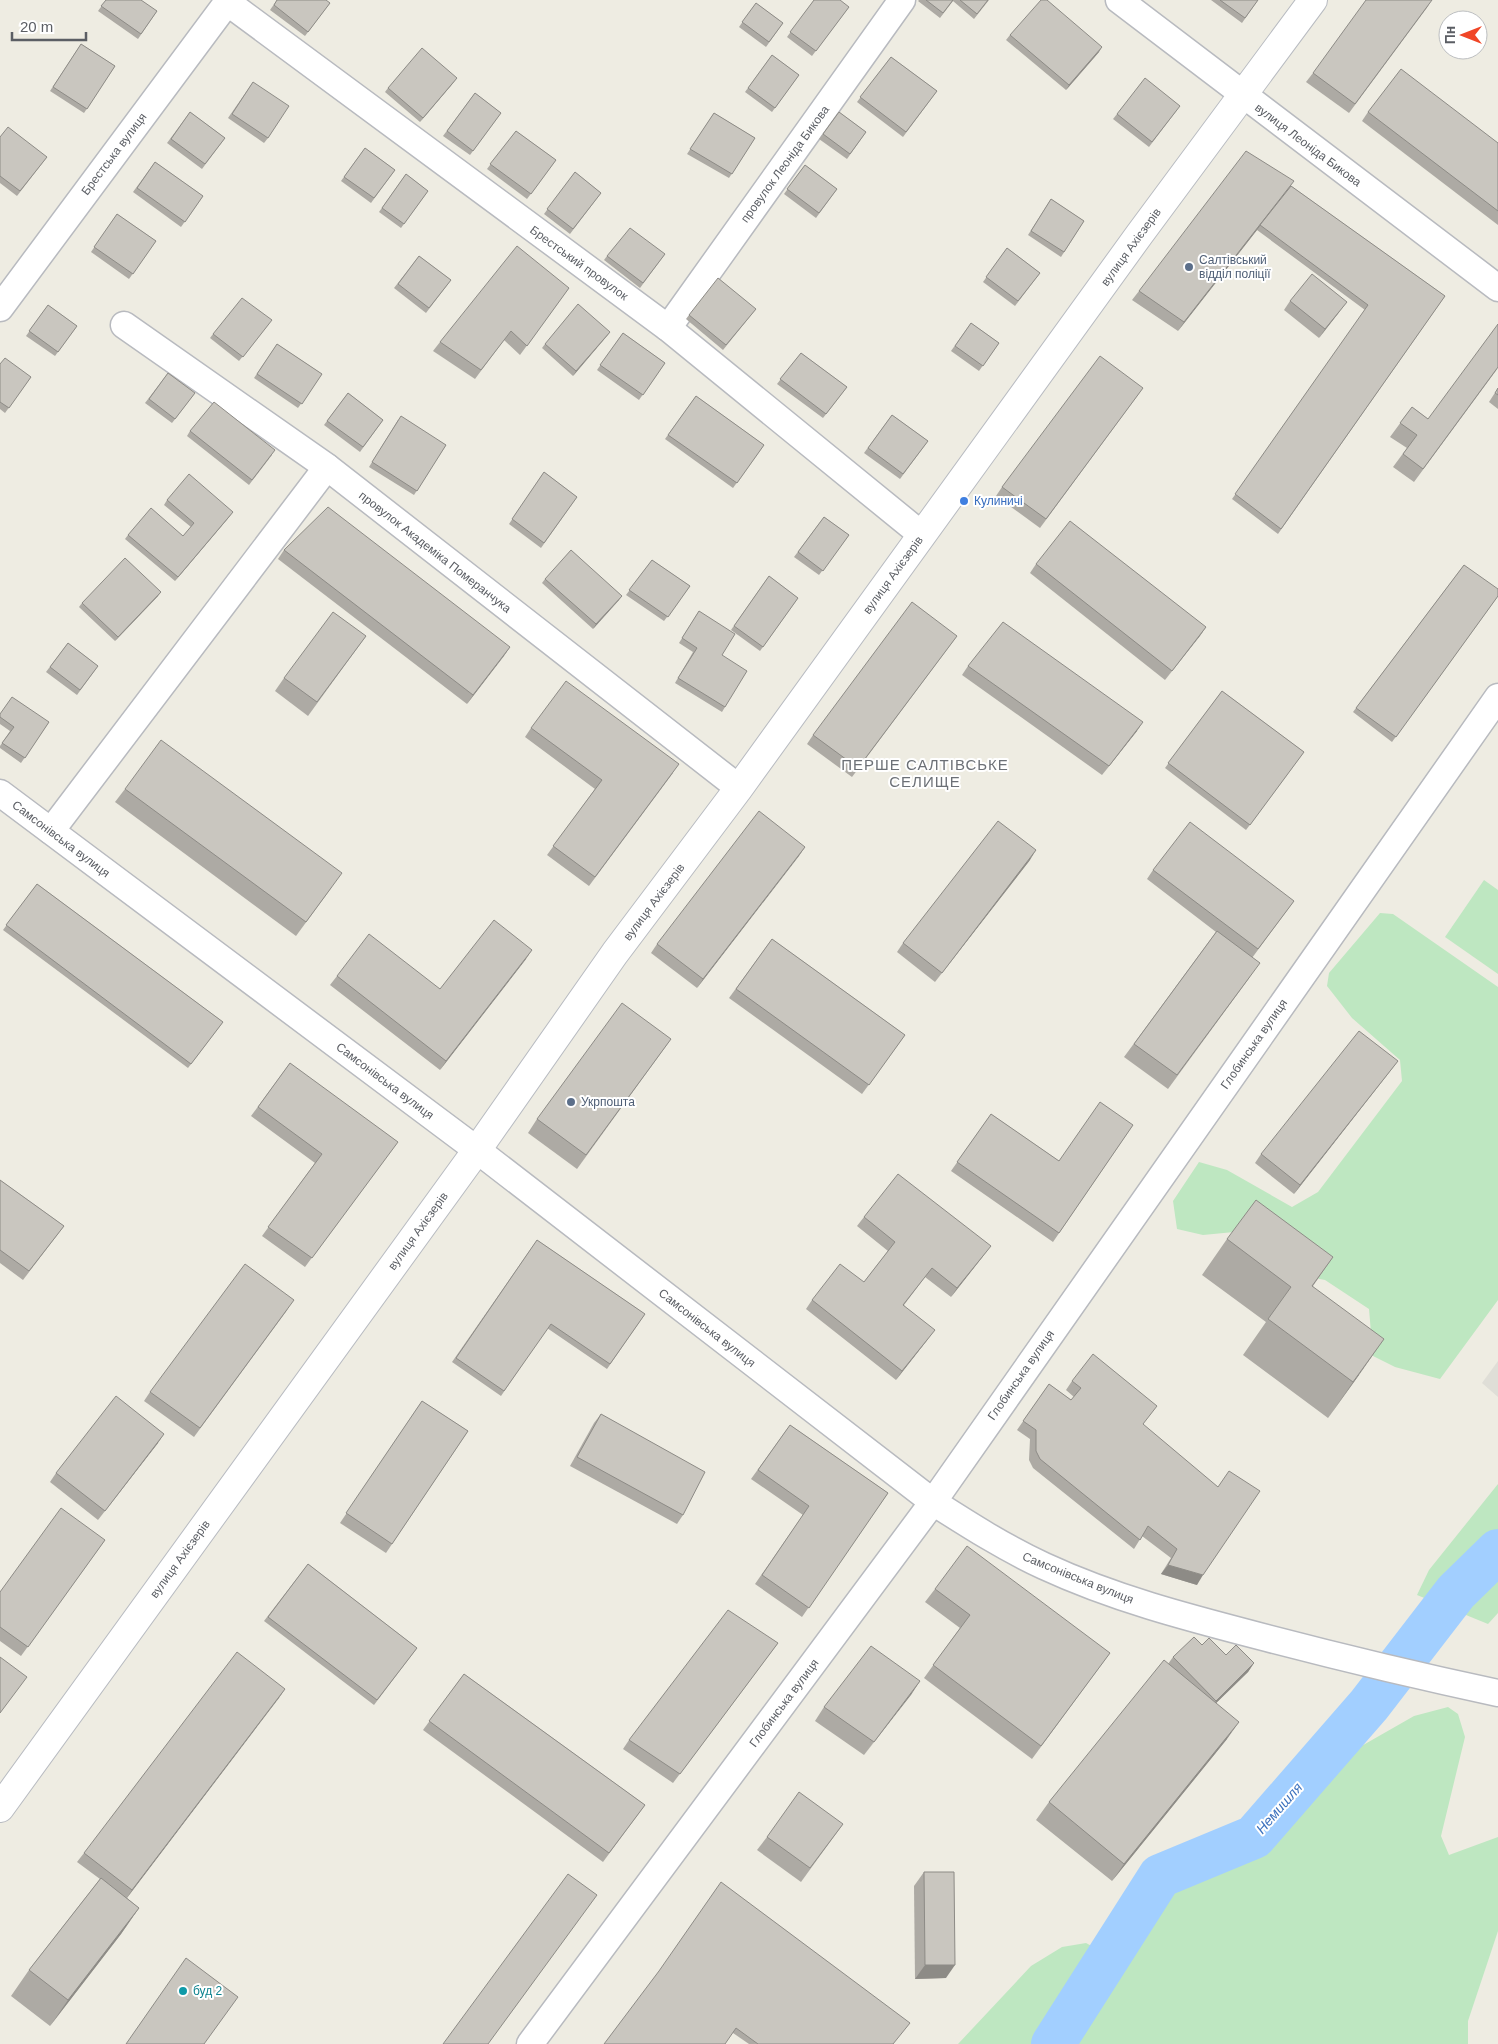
<svg xmlns="http://www.w3.org/2000/svg" width="1498" height="2044" viewBox="0 0 1498 2044" font-family="Helvetica,sans-serif">
  <rect width="100%" height="100%" fill="#eeece2"/>
  <path fill="#dfded7" d="M1498,1361V1397L1482,1383Z"/>
  <g fill="#bee7c1">
    <path d="M1484,880L1498,890V974L1445,937Z"/>
    <path d="M1380,913L1393,914L1498,987V1300L1440,1379L1395,1367L1373,1356L1369,1309L1325,1280L1299,1275L1234,1232L1203,1235L1177,1229L1173,1201L1199,1162L1227,1170L1292,1207L1318,1192L1402,1081L1400,1060L1352,1018L1327,986L1329,973Z"/>
    <path d="M1498,1484V1613L1488,1624L1417,1595L1429,1570Z"/>
    <path d="M1448,1707L1458,1714L1465,1737L1441,1836L1449,1855L1498,1837V1931L1468,2021V2044H1064L1167,1886L1271,1841L1351,1752L1414,1716Z"/>
    <path d="M1086,1943L1099,1950L1092,1969L1041,2044H958L1031,1966L1062,1947Z"/>
  </g>
  <g fill="none" stroke-linecap="round" stroke-linejoin="round">
    <path stroke="#a2cfff" stroke-width="44" d="M1053,2044L1160,1876L1254,1837L1369,1705L1456,1592L1498,1551"/>
    <defs>
      <g id="street">
        <path d="M1119,0L1498,288"/>
        <path d="M227,2L668,328L922,535"/>
        <path d="M0,308L229,0"/>
        <path d="M124,325L327,467L739,788"/>
        <path d="M668,328L902,0"/>
        <path d="M0,793L477,1150L933,1502C969,1525 1005,1548 1044,1566C1113,1598 1186,1617 1259,1636C1339,1657 1418,1676 1498,1693"/>
        <path d="M51,831L327,467"/>
        <path d="M530,2044L933,1502L1498,697"/>
      </g>
      <path id="secondary" d="M0,1808L477,1150L615,953L739,788L1139,235L1313,0"/>
    </defs>
    <use href="#street" stroke="#b8babf" stroke-width="29"/>
    <use href="#secondary" stroke="#b8bbc1" stroke-width="30"/>
    <use href="#street" stroke="#fff" stroke-width="26"/>
    <use href="#secondary" stroke="#fff" stroke-width="28"/>
  </g>
  <g fill="#adaaa4">
    <path d="M106,0L157,11L138,39L98,11Z"/>
    <path d="M277,0L330,3L305,36L270,10Z"/>
    <path d="M814,0L849,7L812,56L787,37Z"/>
    <path d="M919,0H989L974,19L953,1L940,18L918,1Z"/>
    <path d="M1211,0H1258L1242,23Z"/>
    <path d="M756,3L783,23L766,47L739,27Z"/>
    <path d="M1429,5L1349,113L1306,82L1313,73Z"/>
    <path d="M1010,35L1099,52L1066,90L1006,40Z"/>
    <path d="M81,44L115,66L84,113L50,91Z"/>
    <path d="M772,55L799,75L772,112L745,92Z"/>
    <path d="M891,57L937,91L903,137L857,102Z"/>
    <path d="M253,82L268,138L264,143L228,118Z"/>
    <path d="M454,82L420,122L385,92L388,88Z"/>
    <path d="M475,93L501,113L470,155L443,136Z"/>
    <path d="M1177,110L1149,147L1113,119L1117,114Z"/>
    <path d="M190,112L225,138L202,169L167,143Z"/>
    <path d="M839,112L866,132L847,159L819,139Z"/>
    <path d="M1368,112L1498,143V225L1362,121Z"/>
    <path d="M714,113L755,138L729,178L687,154Z"/>
    <path d="M516,131L556,160L527,199L487,169Z"/>
    <path d="M0,137L47,157L17,196L0,183Z"/>
    <path d="M365,148L395,170L371,203L341,181Z"/>
    <path d="M155,162L203,196L181,227L133,192Z"/>
    <path d="M805,165L837,189L816,218L784,194Z"/>
    <path d="M575,172L601,193L570,234L544,214Z"/>
    <path d="M406,174L428,191L401,228L379,212Z"/>
    <path d="M1291,186L1445,296L1278,534L1232,499L1365,310L1257,230L1178,331L1132,300L1139,291Z"/>
    <path d="M1051,199L1084,221L1061,257L1028,235Z"/>
    <path d="M117,214L156,241L129,279L91,252Z"/>
    <path d="M1007,248L1040,273L1015,306L983,282Z"/>
    <path d="M665,254L640,288L604,260L607,256Z"/>
    <path d="M419,256L451,280L426,313L394,288Z"/>
    <path d="M569,288L520,355L504,340L475,379L433,351L440,342Z"/>
    <path d="M1290,301L1340,311L1319,338L1284,310Z"/>
    <path d="M48,305L77,326L55,356L26,336Z"/>
    <path d="M756,309L723,350L686,319L689,315Z"/>
    <path d="M971,323L999,343L979,371L951,351Z"/>
    <path d="M268,325L239,361L210,338L213,334Z"/>
    <path d="M610,332L573,376L542,348L545,344Z"/>
    <path d="M623,333L665,363L639,400L597,370Z"/>
    <path d="M277,344L322,374L298,408L254,378Z"/>
    <path d="M801,353L847,387L823,418L777,384Z"/>
    <path d="M0,364L31,377L5,413L0,409Z"/>
    <path d="M1498,368L1414,482L1393,467L1407,448L1390,437L1412,407L1428,419Z"/>
    <path d="M168,373L195,393L172,423L145,403Z"/>
    <path d="M1143,388L1040,528L996,496L1002,487Z"/>
    <path d="M1498,388V409L1489,402Z"/>
    <path d="M348,393L383,420L360,452L324,425Z"/>
    <path d="M696,396L764,445L733,488L665,439Z"/>
    <path d="M892,415L928,441L900,479L864,453Z"/>
    <path d="M398,420L446,445L414,495L369,467Z"/>
    <path d="M190,431L272,455L249,485L187,436Z"/>
    <path d="M544,472L577,497L541,548L509,524Z"/>
    <path d="M167,500L230,516L175,581L125,539L128,535L183,536L191,527L164,505Z"/>
    <path d="M824,517L849,535L819,575L794,557Z"/>
    <path d="M284,550L510,647L467,704L278,559Z"/>
    <path d="M652,560L690,586L664,621L626,595Z"/>
    <path d="M1036,564L1206,627L1165,680L1030,573Z"/>
    <path d="M1464,565L1498,596L1392,742L1353,712Z"/>
    <path d="M769,576L798,598L760,651L731,630Z"/>
    <path d="M545,579L619,600L593,629L542,583Z"/>
    <path d="M158,596L115,641L79,607L82,603Z"/>
    <path d="M699,611L722,655L725,707L722,712L675,683L693,652L679,643Z"/>
    <path d="M366,636L308,716L275,691L284,678Z"/>
    <path d="M957,636L852,777L807,744L813,735Z"/>
    <path d="M68,643L98,666L77,695L46,672Z"/>
    <path d="M968,666L1137,731L1102,775L962,675Z"/>
    <path d="M1222,691L1304,752L1246,830L1165,768Z"/>
    <path d="M0,714L49,722L21,763L0,748V746L10,731L0,724Z"/>
    <path d="M531,728L673,773L589,886L547,855L595,789L525,737Z"/>
    <path d="M125,789L332,887L296,936L115,802Z"/>
    <path d="M805,847L697,988L651,953L657,944Z"/>
    <path d="M1030,860L935,982L897,952L903,943Z"/>
    <path d="M1153,870L1294,901L1252,958L1250,977L1168,1089L1124,1057L1216,932L1147,879Z"/>
    <path d="M37,884L223,1022L188,1068L3,930Z"/>
    <path d="M772,939L905,1035L862,1094L729,998Z"/>
    <path d="M526,959L440,1070L330,985L337,976L440,989Z"/>
    <path d="M671,1039L577,1169L528,1133L537,1119Z"/>
    <path d="M1398,1061L1294,1194L1255,1163L1261,1154Z"/>
    <path d="M290,1063L391,1151L305,1267L262,1236L315,1163L251,1116Z"/>
    <path d="M991,1114L1059,1161L1133,1125L1053,1242L951,1171Z"/>
    <path d="M0,1180L64,1226L23,1280L0,1263Z"/>
    <path d="M864,1217L984,1255L951,1297L925,1277L904,1305L928,1339L896,1380L806,1309L812,1300L864,1282L888,1251L857,1226Z"/>
    <path d="M1227,1239L1333,1257L1313,1286L1359,1375L1328,1418L1243,1355L1266,1322L1202,1275Z"/>
    <path d="M537,1240L645,1314L607,1369L547,1328L501,1396L452,1362Z"/>
    <path d="M288,1309L194,1437L144,1401L150,1392Z"/>
    <path d="M1072,1381L1143,1424L1197,1585L1161,1574L1171,1558L1142,1536L1134,1549L1033,1468L1029,1460L1030,1439L1017,1430L1049,1384L1071,1400L1074,1397L1066,1390Z"/>
    <path d="M422,1401L468,1431L386,1553L340,1523Z"/>
    <path d="M601,1414L683,1515L677,1524L570,1466L594,1423Z"/>
    <path d="M790,1425L888,1493L802,1617L755,1584L803,1515L751,1479Z"/>
    <path d="M158,1443L98,1520L50,1482L56,1473Z"/>
    <path d="M105,1540L21,1656L0,1641V1592Z"/>
    <path d="M308,1564L417,1648L374,1705L264,1621Z"/>
    <path d="M935,1589L1110,1653L1032,1759L924,1678L960,1628L925,1602Z"/>
    <path d="M778,1643L673,1783L623,1749L629,1740Z"/>
    <path d="M1202,1645L1226,1655L1254,1663L1248,1672L1216,1703L1227,1739L1112,1881L1036,1820L1049,1802L1168,1664L1173,1657Z"/>
    <path d="M464,1674L645,1805L603,1862L423,1730Z"/>
    <path d="M920,1681L864,1755L815,1721L824,1707Z"/>
    <path d="M285,1689L127,1898L139,1908L121,1934L50,2026L11,1996L29,1970L100,1879L77,1862L84,1853Z"/>
    <path d="M843,1824L801,1882L757,1850L767,1837Z"/>
    <path d="M924,1872L946,1978L915,1979L914,1886Z"/>
    <path d="M659,1971L894,2044H749L733,2033Z"/>
  </g>
  <g fill="#8d8b86">
    <path d="M1102,47L1099,52L1066,90L1069,85Z"/>
    <path d="M457,78L454,82L420,122L423,118Z"/>
    <path d="M1294,181L1257,230L1178,331L1184,322Z"/>
    <path d="M1347,302L1319,338L1325,329Z"/>
    <path d="M610,332L607,336L573,376L576,371Z"/>
    <path d="M233,512L230,516L175,581L178,577Z"/>
    <path d="M161,592L158,596L115,641L118,637Z"/>
    <path d="M622,596L619,600L593,629L596,624Z"/>
    <path d="M1206,627L1200,636L1165,680L1172,671Z"/>
    <path d="M510,647L504,656L467,704L473,695Z"/>
    <path d="M1143,722L1137,731L1102,775L1109,766Z"/>
    <path d="M805,847L799,856L697,988L703,979Z"/>
    <path d="M1036,850L1030,860L935,982L942,973Z"/>
    <path d="M532,950L526,959L440,1070L446,1061Z"/>
    <path d="M1398,1061L1391,1070L1294,1194L1300,1185Z"/>
    <path d="M991,1246L984,1255L951,1297L957,1288Z"/>
    <path d="M935,1330L928,1339L896,1380L902,1371Z"/>
    <path d="M1384,1339L1359,1375L1328,1418L1353,1382Z"/>
    <path d="M164,1434L158,1443L98,1520L105,1511Z"/>
    <path d="M1168,1565L1203,1575L1197,1585L1161,1574Z"/>
    <path d="M1254,1663L1248,1672L1209,1710L1216,1701Z"/>
    <path d="M920,1681L911,1695L864,1755L874,1742Z"/>
    <path d="M285,1689L279,1698L126,1899L132,1890Z"/>
    <path d="M1239,1722L1227,1739L1112,1881L1124,1864Z"/>
    <path d="M139,1908L121,1934L50,2026L68,2000Z"/>
    <path d="M925,1965H955L946,1978L915,1979Z"/>
  </g>
  <g fill="#c9c6bf" stroke="#8d8b86">
    <path d="M106,0H141L157,11L141,34L101,6Z"/>
    <path d="M277,0H326L330,3L308,32L274,5Z"/>
    <path d="M814,0H840L849,7L816,51L790,32Z"/>
    <path d="M926,0H953L943,13Z"/>
    <path d="M960,0H988L977,14Z"/>
    <path d="M1041,0H1047L1102,47L1069,85L1010,35Z"/>
    <path d="M1220,0H1258L1245,18Z"/>
    <path d="M1366,0H1432L1355,104L1313,73Z"/>
    <path d="M756,3L783,23L769,42L742,22Z"/>
    <path d="M81,44L115,66L87,109L53,87Z"/>
    <path d="M422,48L457,78L423,118L388,88Z"/>
    <path d="M772,55L799,75L775,108L748,88Z"/>
    <path d="M891,57L937,91L906,132L860,97Z"/>
    <path d="M1401,69L1498,143V211L1368,112Z"/>
    <path d="M1145,78L1180,106L1152,142L1117,114Z"/>
    <path d="M253,82L289,106L268,138L232,114Z"/>
    <path d="M475,93L501,113L473,151L447,131Z"/>
    <path d="M190,112L225,138L205,164L171,139Z"/>
    <path d="M839,112L866,132L850,154L823,134Z"/>
    <path d="M714,113L755,138L732,174L690,149Z"/>
    <path d="M8,127L47,157L20,191L0,176V137Z"/>
    <path d="M516,131L556,160L531,194L490,164Z"/>
    <path d="M365,148L395,170L374,198L344,177Z"/>
    <path d="M1246,151L1294,181L1184,322L1139,291Z"/>
    <path d="M155,162L203,196L185,222L137,188Z"/>
    <path d="M805,165L837,189L819,213L787,189Z"/>
    <path d="M575,172L601,193L573,229L547,209Z"/>
    <path d="M406,174L428,191L404,224L382,208Z"/>
    <path d="M1291,186L1445,296L1281,529L1235,494L1368,305L1260,225Z"/>
    <path d="M1051,199L1084,221L1064,252L1031,231Z"/>
    <path d="M117,214L156,241L133,274L94,247Z"/>
    <path d="M630,228L665,254L643,283L607,256Z"/>
    <path d="M517,246L569,288L527,346L511,331L481,370L440,342Z"/>
    <path d="M1007,248L1040,273L1018,301L986,277Z"/>
    <path d="M419,256L451,280L429,308L398,284Z"/>
    <path d="M1312,274L1347,302L1325,329L1290,301Z"/>
    <path d="M718,278L756,309L726,345L689,315Z"/>
    <path d="M242,298L272,320L243,357L213,334Z"/>
    <path d="M578,304L610,332L576,371L545,344Z"/>
    <path d="M48,305L77,326L58,352L29,331Z"/>
    <path d="M971,323L999,343L983,366L955,346Z"/>
    <path d="M1498,324V367L1423,469L1403,454L1417,435L1400,423L1412,407L1428,419Z"/>
    <path d="M623,333L665,363L643,395L600,365Z"/>
    <path d="M277,344L322,374L302,404L257,374Z"/>
    <path d="M801,353L847,387L826,414L780,379Z"/>
    <path d="M1100,356L1143,388L1046,519L1002,487Z"/>
    <path d="M5,358L31,377L9,408L0,402V364Z"/>
    <path d="M168,373L195,393L175,419L149,399Z"/>
    <path d="M1498,388V395L1495,393Z"/>
    <path d="M348,393L383,420L363,447L327,421Z"/>
    <path d="M696,396L764,445L737,483L668,435Z"/>
    <path d="M214,402L275,450L252,480L190,431Z"/>
    <path d="M892,415L928,441L903,474L868,448Z"/>
    <path d="M401,416L446,445L417,491L372,462Z"/>
    <path d="M544,472L577,497L544,543L512,519Z"/>
    <path d="M189,474L233,512L178,577L128,535L151,508L183,536L194,523L167,500Z"/>
    <path d="M328,507L510,647L473,695L284,550Z"/>
    <path d="M824,517L849,535L823,571L798,552Z"/>
    <path d="M1070,521L1206,627L1172,671L1036,564Z"/>
    <path d="M571,550L622,596L596,624L545,579Z"/>
    <path d="M125,558L161,592L118,637L82,603Z"/>
    <path d="M652,560L690,586L668,617L629,590Z"/>
    <path d="M1464,565L1498,589V596L1396,737L1356,708Z"/>
    <path d="M769,576L798,598L763,647L734,626Z"/>
    <path d="M912,602L957,636L858,768L813,735Z"/>
    <path d="M699,611L735,634L722,655L747,671L725,707L678,678L697,648L682,638Z"/>
    <path d="M333,612L366,636L317,702L284,678Z"/>
    <path d="M1003,622L1143,722L1109,766L968,666Z"/>
    <path d="M68,643L98,666L80,690L50,667Z"/>
    <path d="M566,681L679,764L595,877L553,846L602,780L531,728Z"/>
    <path d="M1222,691L1304,752L1250,825L1168,763Z"/>
    <path d="M12,697L49,722L25,758L2,743L14,727L0,717V714Z"/>
    <path d="M161,740L342,873L306,922L125,789Z"/>
    <path d="M759,811L805,847L703,979L657,944Z"/>
    <path d="M998,821L1036,850L942,973L903,943Z"/>
    <path d="M1190,822L1294,901L1258,949L1153,870Z"/>
    <path d="M37,884L223,1022L191,1064L6,925Z"/>
    <path d="M494,920L532,950L446,1061L337,976L369,934L440,989Z"/>
    <path d="M1217,931L1260,963L1177,1075L1134,1044Z"/>
    <path d="M772,939L905,1035L869,1085L736,989Z"/>
    <path d="M622,1003L671,1039L586,1155L537,1119Z"/>
    <path d="M1359,1031L1398,1061L1300,1185L1261,1154Z"/>
    <path d="M290,1063L398,1142L312,1258L268,1227L322,1154L258,1107Z"/>
    <path d="M1100,1102L1133,1125L1059,1233L957,1162L991,1114L1059,1161Z"/>
    <path d="M898,1174L991,1246L957,1288L932,1268L903,1305L935,1330L902,1371L812,1300L840,1264L864,1282L895,1242L864,1217Z"/>
    <path d="M0,1180L64,1226L29,1271L0,1250Z"/>
    <path d="M1256,1200L1333,1257L1312,1286L1384,1339L1353,1382L1268,1319L1291,1287L1227,1239Z"/>
    <path d="M537,1240L645,1314L610,1364L551,1324L504,1391L456,1358Z"/>
    <path d="M245,1264L294,1300L200,1428L150,1392Z"/>
    <path d="M1093,1354L1157,1406L1143,1424L1218,1487L1229,1471L1260,1491L1203,1575L1168,1565L1177,1549L1148,1526L1140,1540L1040,1459L1036,1451V1430L1023,1421L1049,1384L1071,1400L1081,1388L1072,1381Z"/>
    <path d="M116,1396L164,1434L105,1511L56,1473Z"/>
    <path d="M422,1401L468,1431L392,1544L346,1513Z"/>
    <path d="M601,1414L705,1472L683,1515L577,1457Z"/>
    <path d="M790,1425L888,1493L809,1608L762,1575L809,1506L758,1470Z"/>
    <path d="M61,1508L105,1540L28,1647L0,1627V1592Z"/>
    <path d="M967,1546L1110,1653L1041,1746L933,1665L970,1615L935,1589Z"/>
    <path d="M308,1564L417,1648L377,1700L268,1617Z"/>
    <path d="M728,1610L778,1643L680,1774L629,1740Z"/>
    <path d="M1194,1637L1202,1645L1209,1638L1226,1655L1236,1645L1254,1663L1216,1701L1173,1657Z"/>
    <path d="M871,1646L920,1681L874,1742L824,1707Z"/>
    <path d="M237,1652L285,1689L132,1890L84,1853Z"/>
    <path d="M0,1657L27,1677L0,1713Z"/>
    <path d="M1164,1660L1239,1722L1124,1864L1049,1802Z"/>
    <path d="M464,1674L645,1805L609,1853L429,1721Z"/>
    <path d="M799,1792L843,1824L810,1868L767,1837Z"/>
    <path d="M924,1872H954L955,1965H925Z"/>
    <path d="M568,1874L597,1895L488,2044H443Z"/>
    <path d="M101,1878L139,1908L68,2000L29,1970Z"/>
    <path d="M721,1882L910,2023L893,2044H758L736,2028L725,2044H604L659,1971Z"/>
    <path d="M186,1958L238,1997L204,2044H126Z"/>
  </g>
  <g fill="#5c6f8a" stroke="#fff" stroke-width="2">
    <circle cx="1189" cy="267" r="5"/>
    <circle cx="571" cy="1102" r="5"/>
  </g>
  <circle fill="#3f7fe0" stroke="#fff" stroke-width="2" cx="964" cy="501" r="5"/>
  <circle fill="#0f9aa8" stroke="#fff" stroke-width="2" cx="183" cy="1991" r="5"/>
  <g text-anchor="middle" dominant-baseline="central" stroke-width="4" stroke-linejoin="round" paint-order="stroke">
    <g font-size="12" fill="#5b5e64" stroke="#fff">
      <text transform="translate(1308 145) rotate(37)">вулиця Леоніда Бикова</text>
      <text transform="translate(114 154) rotate(-53)">Брестська вулиця</text>
      <text transform="translate(785 164) rotate(-54)">провулок Леоніда Бикова</text>
      <text transform="translate(1131 247) rotate(-54)">вулиця Ахієзерів</text>
      <text transform="translate(579 263) rotate(36)">Брестський провулок</text>
      <text transform="translate(435 552) rotate(38)">провулок Академіка Померанчука</text>
      <text transform="translate(893 575) rotate(-54)">вулиця Ахієзерів</text>
      <text transform="translate(61 839) rotate(37)">Самсонівська вулиця</text>
      <text transform="translate(654 902) rotate(-53)">вулиця Ахієзерів</text>
      <text transform="translate(1254 1044) rotate(-55)">Глобинська вулиця</text>
      <text transform="translate(385 1081) rotate(37)">Самсонівська вулиця</text>
      <text transform="translate(418 1231) rotate(-54)">вулиця Ахієзерів</text>
      <text transform="translate(707 1328) rotate(38)">Самсонівська вулиця</text>
      <text transform="translate(1021 1375) rotate(-55)">Глобинська вулиця</text>
      <text transform="translate(180 1559) rotate(-54)">вулиця Ахієзерів</text>
      <text transform="translate(1078 1578) rotate(22)">Самсонівська вулиця</text>
      <text transform="translate(784 1703) rotate(-53)">Глобинська вулиця</text>
    </g>
    <g font-size="12" fill="#4e5e75" stroke="#fff" text-anchor="start">
      <text x="1199" y="260">Салтівський<tspan x="1199" dy="14">відділ поліції</tspan></text>
      <text x="581" y="1102">Укрпошта</text>
    </g>
    <g font-size="12" fill="#366cbe" stroke="#fff" text-anchor="start">
      <text x="974" y="501">Кулиничі</text>
    </g>
    <g font-size="12" fill="#0d838f" stroke="#fff" text-anchor="start">
      <text x="193" y="1991">буд 2</text>
    </g>
    <g font-size="14" font-style="italic" fill="#3d72be" stroke="#fff">
      <text transform="translate(1279 1808) rotate(-49)">Немишля</text>
    </g>
    <g font-size="15" letter-spacing="1" fill="#6c7076" stroke="#fff">
      <text x="925" y="764">ПЕРШЕ САЛТІВСЬКЕ<tspan x="925" dy="17">СЕЛИЩЕ</tspan></text>
    </g>
  </g>
  <g transform="translate(1463 35) rotate(270)"><circle r="24" fill="#ffffff" stroke="#bdbfc1"/>
  <path d="M0-4L9 19L0 12L-9 19Z" fill="#f04627"/>
  <text y="-8" font-size="14" font-weight="bold" text-anchor="middle" fill="#5b5e64">Пн</text>
  </g>
  <path d="M12 32v8h74v-8" fill="none" stroke="#5b5e64" stroke-width="2.5"/>
  <text x="20" y="32" font-size="15" fill="#5b5e64" stroke="#ffffff" stroke-width="4" paint-order="stroke">20 m</text>
</svg>
